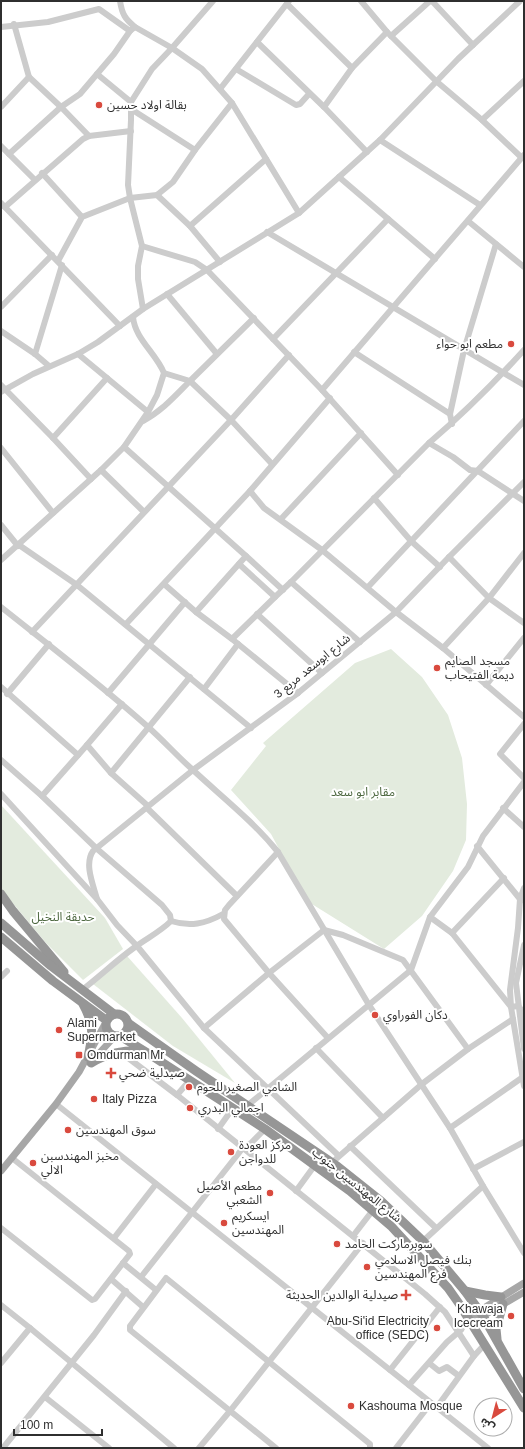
<svg xmlns="http://www.w3.org/2000/svg" width="525" height="1449" viewBox="0 0 525 1449" font-family="Arial,'Noto Sans Arabic',sans-serif">
  <rect width="100%" height="100%" fill="#fff"/>
  <g fill="#e3ebde">
    <path d="M391,649L422,677L448,715L462,758L467,804L466,840L453,871L422,916L384,949L307,901L271,834L231,790L266,746L263,743L355,663Z"/>
    <path d="M1,805L105,918L123,949L83,980L46,943L1,889Z"/>
    <path d="M127,956L182,1018L235,1083L173,1046L93,984Z"/>
  </g>
  <g fill="none" stroke-linecap="round" stroke-linejoin="round">
    <g stroke="#ccc" stroke-width="6">
      <path d="M120,1C122,14 125,19 135,27"/>
      <path d="M213,1L172,48L202,69L232,103L299,213"/>
      <path d="M361,1L387,32L436,81L482,120L521,157"/>
      <path d="M432,1L473,45"/>
      <path d="M287,4L352,68"/>
      <path d="M14,24L29,77L61,107L89,136"/>
      <path d="M1,27L48,22L99,9L130,31"/>
      <path d="M391,36L430,1"/>
      <path d="M257,42L324,107L367,152"/>
      <path d="M236,69L296,105L300,104L309,94"/>
      <path d="M220,89L289,1"/>
      <path d="M131,102L97,74L114,54L130,31L135,27L172,48L152,69L131,102V120L128,185L130,198L142,246L138,266V279L143,309"/>
      <path d="M1,107L29,77"/>
      <path d="M324,107L352,68L387,32"/>
      <path d="M131,109L195,150"/>
      <path d="M482,120L524,81"/>
      <path d="M380,140L480,205"/>
      <path d="M1,146L35,180"/>
      <path d="M9,154L61,107L80,94L97,74"/>
      <path d="M42,173L82,217"/>
      <path d="M339,177L435,259"/>
      <path d="M157,195L190,226L220,262"/>
      <path d="M1,203L120,326"/>
      <path d="M5,207L83,139L89,136L131,131"/>
      <path d="M468,221L524,267"/>
      <path d="M190,226L266,159"/>
      <path d="M267,232L524,385"/>
      <path d="M142,246L195,262L207,270L322,390L398,475"/>
      <path d="M58,261L82,217L130,198L157,195L173,182L195,150L232,103"/>
      <path d="M167,294L217,354"/>
      <path d="M1,307L52,255"/>
      <path d="M1,331L35,354L49,366"/>
      <path d="M273,339L388,219"/>
      <path d="M354,352L450,414L452,424"/>
      <path d="M35,354L62,265"/>
      <path d="M78,354L148,412"/>
      <path d="M164,373L190,381L254,318"/>
      <path d="M1,385L53,438L91,479"/>
      <path d="M322,390L524,155"/>
      <path d="M1,392L33,374L78,354L98,342L143,309L299,213L380,140L458,59L520,1"/>
      <path d="M450,414L464,350L496,244"/>
      <path d="M143,421C162,411 175,396 190,381L231,420L272,464"/>
      <path d="M53,438L107,378"/>
      <path d="M429,443L453,457L470,470L478,471L524,501"/>
      <path d="M124,447L246,556L196,612"/>
      <path d="M1,448L53,513"/>
      <path d="M101,470L144,512"/>
      <path d="M250,491L330,398"/>
      <path d="M374,498L411,541L440,567"/>
      <path d="M281,519L361,433"/>
      <path d="M1,525L18,546"/>
      <path d="M19,545L77,585L251,728"/>
      <path d="M246,556L283,590"/>
      <path d="M449,557L489,598L524,623"/>
      <path d="M1,560L101,470L124,447L148,412L157,395L164,373C156,353 135,339 133,317"/>
      <path d="M239,564L275,597L291,582L429,443C463,414 494,383 524,350"/>
      <path d="M291,582L360,642"/>
      <path d="M164,584L196,612L232,639L298,693"/>
      <path d="M368,587L524,421"/>
      <path d="M1,607C50,646 100,684 147,726C163,740 177,756 193,770C222,797 253,821 278,852L369,1005L450,1128L483,1186L524,1253"/>
      <path d="M257,614L322,673"/>
      <path d="M126,624L250,491L264,508L322,550L396,612L443,648L524,717"/>
      <path d="M32,632L231,420L289,355"/>
      <path d="M232,639L275,597"/>
      <path d="M443,648L489,598L524,553"/>
      <path d="M486,685L524,638"/>
      <path d="M1,687L78,755"/>
      <path d="M204,689L238,644"/>
      <path d="M108,693L185,602"/>
      <path d="M7,694L49,644"/>
      <path d="M524,724L500,754L524,778"/>
      <path d="M87,745L122,704"/>
      <path d="M1,760L42,796L96,848L162,905L170,915L171,921C160,932 147,938 135,947C117,960 100,976 82,990"/>
      <path d="M111,773L190,677"/>
      <path d="M1,794L97,899L117,925L137,946L204,1028L339,1156"/>
      <path d="M42,796L87,745L111,773L148,806"/>
      <path d="M147,808L237,896"/>
      <path d="M503,808L524,827"/>
      <path d="M477,846L520,899L522,900"/>
      <path d="M278,852L229,905L225,910L224,919L269,973L328,1038"/>
      <path d="M524,888L520,899L518,928L510,990L511,1007L524,1086"/>
      <path d="M97,899C93,884 84,864 93,851L193,770L298,693L396,612L449,557L524,482"/>
      <path d="M430,917L452,933L511,1007L518,1006L524,1013"/>
      <path d="M171,921C190,927 205,924 223,914"/>
      <path d="M452,933L504,878"/>
      <path d="M524,945L516,983L524,1049"/>
      <path d="M1,977L7,971"/>
      <path d="M204,1028L269,973L324,930L343,935L403,960L468,1049"/>
      <path d="M316,1048L383,1118"/>
      <path d="M119,1051L177,1095"/>
      <path d="M190,1080L177,1095L425,1294L445,1312L474,1356L485,1344"/>
      <path d="M56,1104L488,1448"/>
      <path d="M248,1105L411,970L430,917L468,867L483,836L524,782"/>
      <path d="M450,1128L523,1077"/>
      <path d="M218,1129L233,1108"/>
      <path d="M350,1146L436,1228"/>
      <path d="M336,1159L422,1084L468,1049L513,1019"/>
      <path d="M473,1169L524,1142"/>
      <path d="M296,1191L315,1165"/>
      <path d="M1,1228L92,1300L95,1299L130,1254L129,1251L12,1158"/>
      <path d="M353,1236L373,1210"/>
      <path d="M114,1238L156,1184"/>
      <path d="M423,1241L483,1186"/>
      <path d="M123,1263L156,1290"/>
      <path d="M141,1277L242,1149L251,1143L265,1129"/>
      <path d="M111,1279L143,1307"/>
      <path d="M1,1305L30,1328L174,1448"/>
      <path d="M1,1363L30,1328"/>
      <path d="M429,1363L439,1371L447,1367L459,1376"/>
      <path d="M390,1370L440,1307"/>
      <path d="M409,1385L447,1342L461,1330L468,1318"/>
      <path d="M45,1397L109,1448"/>
      <path d="M437,1407L474,1356"/>
      <path d="M3,1448L94,1335L126,1291"/>
      <path d="M199,1448L230,1411L363,1243"/>
      <path d="M276,1448L130,1330V1326L166,1278L370,1444V1448"/>
      <path d="M396,1448L431,1403"/>
    </g>
    <g stroke="#a7a7a7" stroke-width="7">
      <path d="M93,1060L115,1036"/>
      <path d="M1,1171L56,1104L79,1072L105,1024"/>
      <path d="M468,1318L524,1283"/>
      <path d="M471,1323L524,1292"/>
    </g>
    <g stroke="#969696" stroke-width="9">
      <path d="M1,894L13,911L64,972"/>
      <path d="M1,923L51,966L114,1014"/>
      <path d="M1,937L53,981L106,1020"/>
      <path d="M83,1004C94,1024 93,1035 88,1057"/>
      <circle cx="117" cy="1025" r="11"/>
      <path d="M128,1023L196,1071L337,1166L381,1201L423,1241L465,1291L483,1316L524,1389"/>
      <path d="M120,1036L146,1052L265,1129L350,1191L391,1226L448,1288L460,1305L524,1408"/>
      <path d="M91,1063C108,1053 123,1050 143,1051"/>
      <path d="M465,1291L485,1295L501,1297"/>
      <path d="M497,1339L496,1329L503,1304"/>
    </g>
  </g>
  <g fill="#d94a3e" stroke="#fff" stroke-width="1.5">
    <circle cx="99" cy="105" r="4"/>
    <circle cx="511" cy="344" r="4"/>
    <circle cx="437" cy="668" r="4"/>
    <circle cx="375" cy="1015" r="4"/>
    <circle cx="59" cy="1030" r="4"/>
    <rect x="75" y="1051" width="8" height="8" rx="2"/>
    <path d="M109 1067h4v4h4v4h-4v4h-4v-4h-4v-4h4z"/>
    <circle cx="189" cy="1087" r="4"/>
    <circle cx="94" cy="1099" r="4"/>
    <circle cx="190" cy="1108" r="4"/>
    <circle cx="68" cy="1130" r="4"/>
    <circle cx="231" cy="1152" r="4"/>
    <circle cx="33" cy="1163" r="4"/>
    <circle cx="270" cy="1193" r="4"/>
    <circle cx="224" cy="1223" r="4"/>
    <circle cx="337" cy="1244" r="4"/>
    <circle cx="367" cy="1267" r="4"/>
    <path d="M404 1289h4v4h4v4h-4v4h-4v-4h-4v-4h4z"/>
    <circle cx="511" cy="1316" r="4"/>
    <circle cx="437" cy="1328" r="4"/>
    <circle cx="351" cy="1406" r="4"/>
  </g>
  <g text-anchor="middle" dominant-baseline="central" stroke-width="4" stroke-linejoin="round" paint-order="stroke">
    <g font-size="12" fill="#2f2f2f" stroke="#fff" text-anchor="start">
      <text x="107" y="105">بقالة اولاد حسين</text>
      <text x="503" y="344" text-anchor="end">مطعم ابو حواء</text>
      <text x="445" y="661">مسجد الصايم<tspan x="445" dy="14">ديمة الفتيحاب</tspan></text>
      <text x="383" y="1015">دكان الفوراوي</text>
      <text x="67" y="1023">Alami<tspan x="67" dy="14">Supermarket</tspan></text>
      <text x="87" y="1055">Omdurman Mr</text>
      <text x="119" y="1073">صيدلية ضحي</text>
      <text x="197" y="1087">الشامي الصغير للحوم</text>
      <text x="102" y="1099">Italy Pizza</text>
      <text x="198" y="1108">اجمالي البدري</text>
      <text x="76" y="1130">سوق المهندسين</text>
      <text x="239" y="1145">مركز العودة<tspan x="239" dy="14">للدواجن</tspan></text>
      <text x="41" y="1156">مخبز المهندسبن<tspan x="41" dy="14">الالي</tspan></text>
      <text x="262" y="1186" text-anchor="end">مطعم الأصيل<tspan x="262" dy="14">الشعبي</tspan></text>
      <text x="232" y="1216">ايسكريم<tspan x="232" dy="14">المهندسين</tspan></text>
      <text x="345" y="1244">سوبرماركت الحامد</text>
      <text x="375" y="1260">بنك فيصل الاسلامي<tspan x="375" dy="14">فرع المهندسين</tspan></text>
      <text x="398" y="1295" text-anchor="end">صيدلية الوالدين الحديثة</text>
      <text x="503" y="1309" text-anchor="end">Khawaja<tspan x="503" dy="14">Icecream</tspan></text>
      <text x="429" y="1321" text-anchor="end">Abu-Si'id Electricity<tspan x="429" dy="14">office (SEDC)</tspan></text>
      <text x="359" y="1406">Kashouma Mosque</text>
    </g>
    <g font-size="12" fill="#2f2f2f" stroke="#fff">
      <text transform="translate(312 666) rotate(-39)">شارع ابوسعد مربع 3</text>
      <text transform="translate(357 1185) rotate(39)">شارع المهندسين جنوب</text>
    </g>
    <g font-size="12" fill="#4c673f" stroke="#fff">
      <text x="363" y="792">مقابر ابو سعد</text>
      <text x="63" y="917">حديقة النخيل</text>
    </g>
  </g>
  <rect width="525" height="1449" fill="none" stroke="#2f2f2f" stroke-width="4"/>
  <g transform="translate(493 1417) rotate(216)"><circle r="19" fill="#ffffff" stroke="#acacac"/>
  <path d="M0-3L7 15L0 10L-7 15Z" fill="#d94a3e"/>
  <text y="-6" font-size="11" font-weight="bold" text-anchor="middle" fill="#2f2f2f">ش</text>
  </g>
  <path d="M14 1429v6h88v-6" fill="none" stroke="#2f2f2f" stroke-width="2"/>
  <text x="20" y="1429" font-size="12" fill="#2f2f2f" stroke="#ffffff" stroke-width="3" paint-order="stroke">100 m</text>
</svg>
